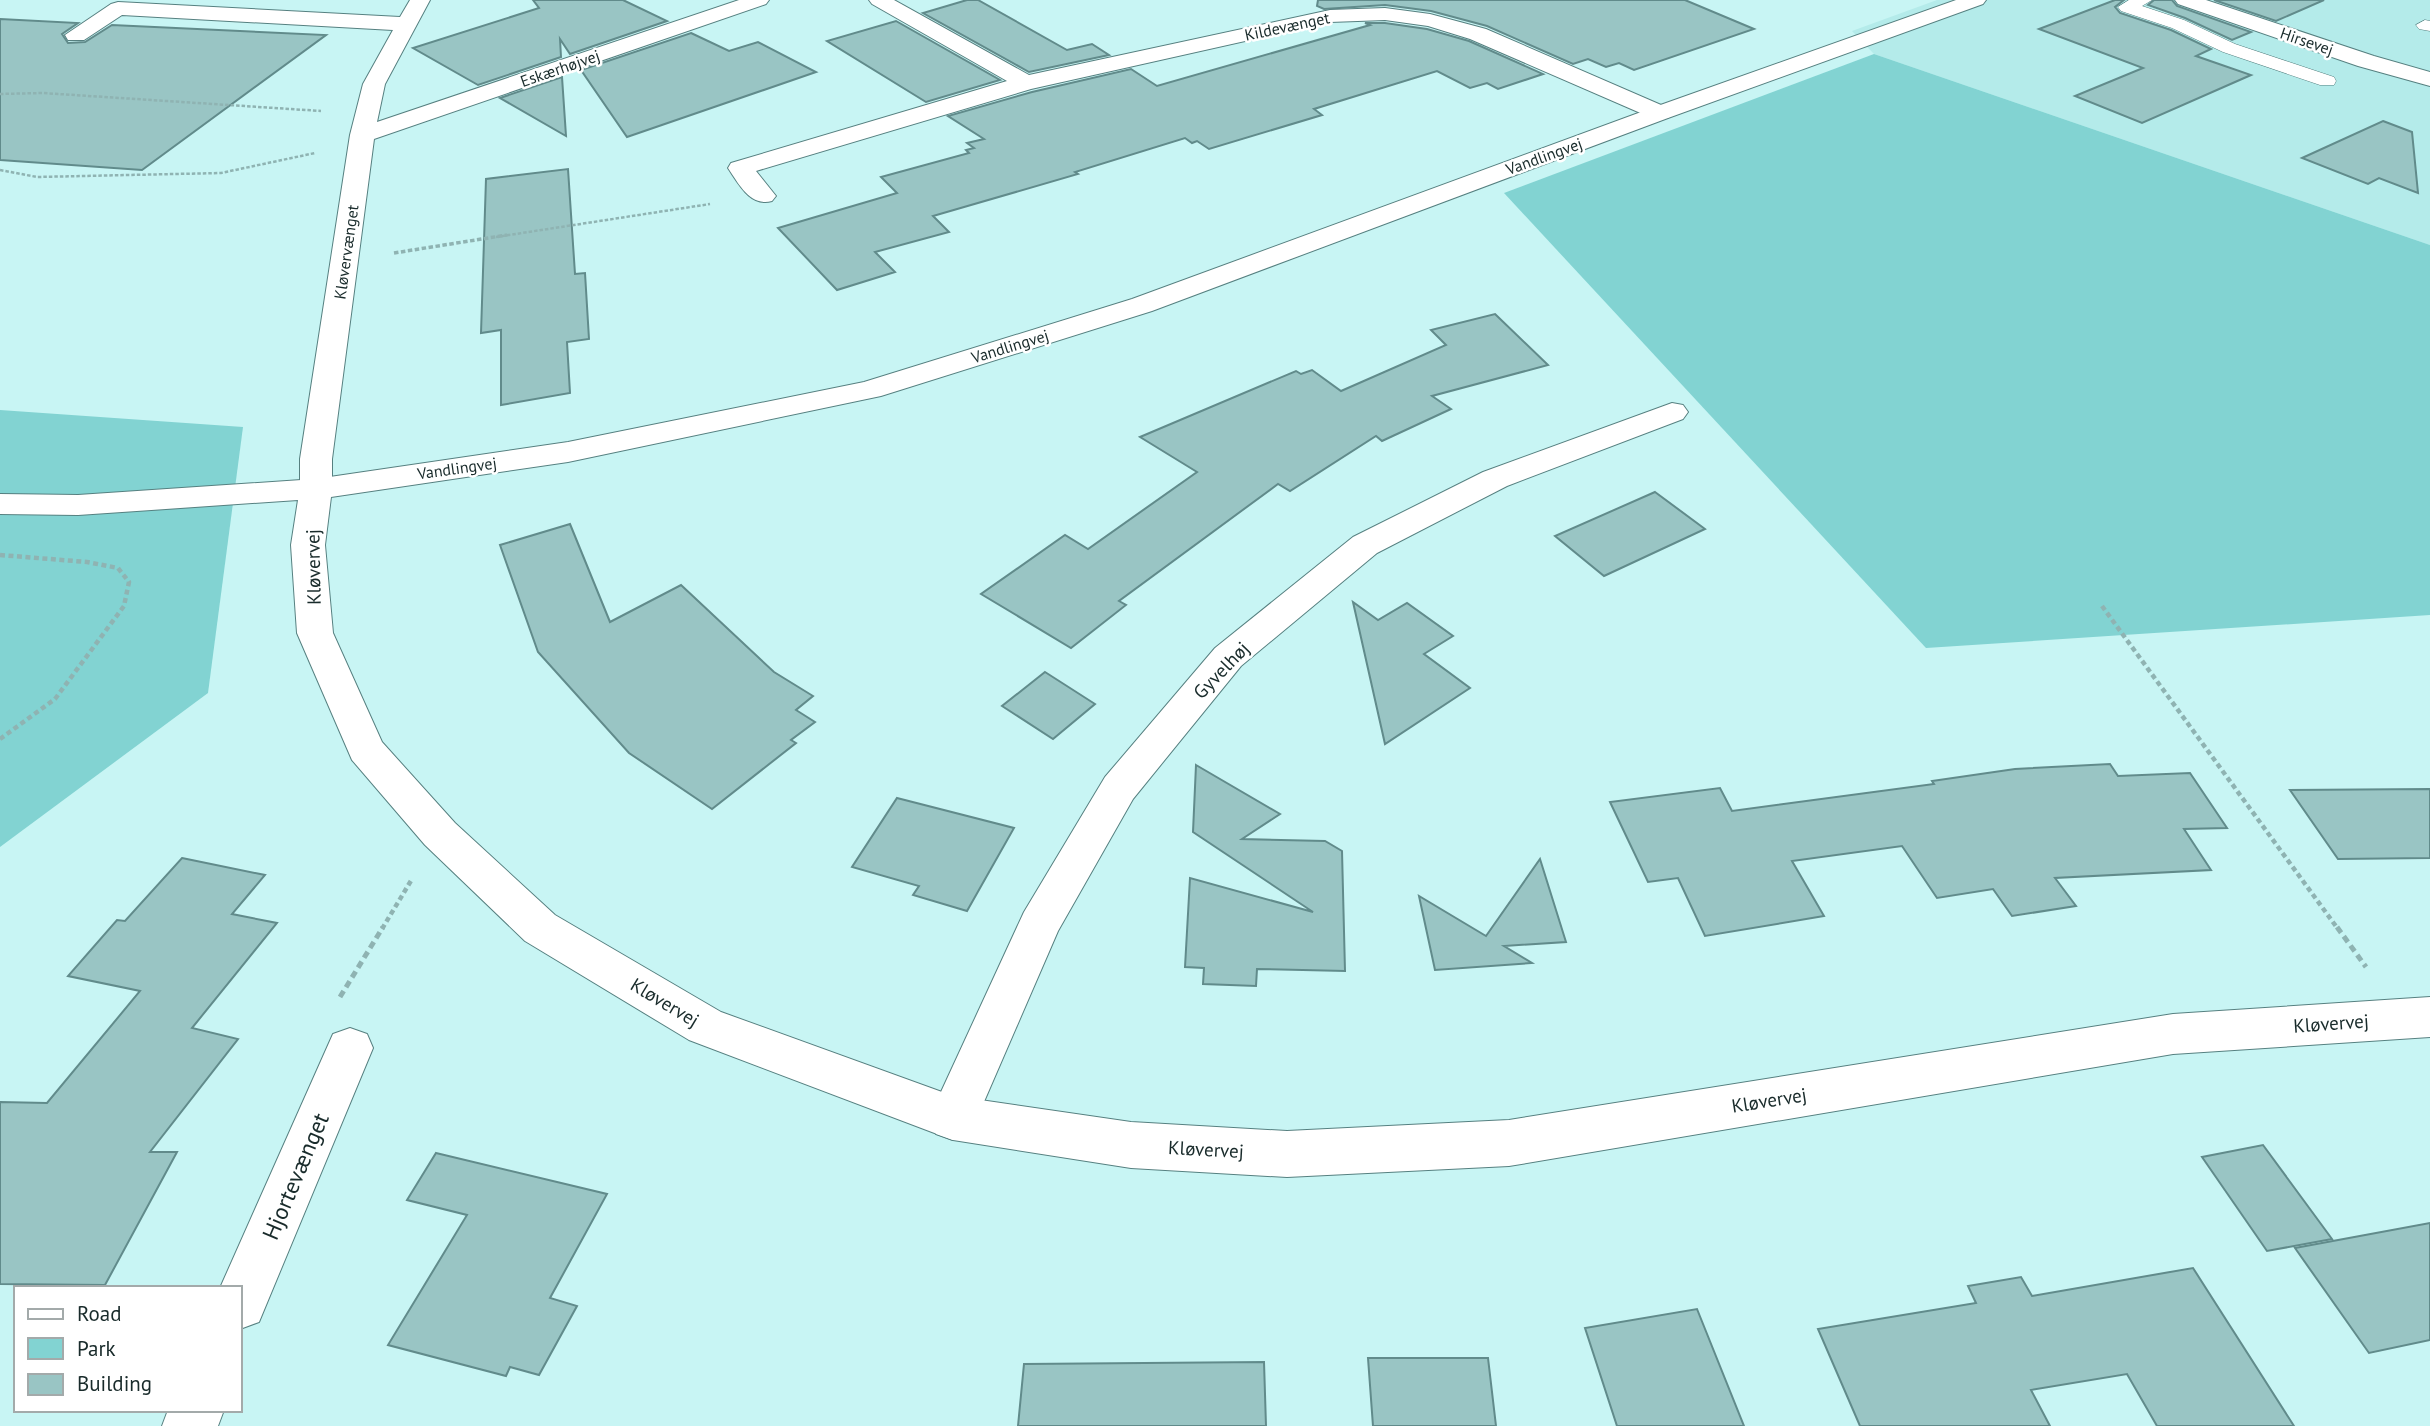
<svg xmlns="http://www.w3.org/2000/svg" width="2430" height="1426" viewBox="0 0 2430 1426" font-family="'PT Sans',sans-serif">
  <rect width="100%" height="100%" fill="#c8f5f4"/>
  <path fill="#b4ebea" d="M1937,0H2430V245L1874,54L1852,31Z"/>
  <g fill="#82d3d2">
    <path d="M1874,54L2430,245V615L1926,648L1504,193Z"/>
    <path d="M0,410L243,427L208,693L0,847Z"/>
  </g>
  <g fill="#99c5c4" stroke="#618b8b" stroke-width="2">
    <path d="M533,0H623L667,21L570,54L560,39L561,57L478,85L413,48L539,8Z"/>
    <path d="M967,0H978L1067,50L1092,44L1109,55L1029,72L923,13Z"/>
    <path d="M1318,0H1685L1754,29L1634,70L1619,63L1606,67L1588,59L1573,64L1487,26L1431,11L1385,5L1324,9L1317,6Z"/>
    <path d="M2115,0H2124L2115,7L2120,13L2171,30L2211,49L2196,56L2251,75L2142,123L2075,96L2143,68L2039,29Z"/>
    <path d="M2154,0H2172L2177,6L2251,32L2232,40L2185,18L2148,5Z"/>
    <path d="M2214,0H2324L2276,21Z"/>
    <path d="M0,19L78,23L62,34L68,43L85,42L112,25L326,35L142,170L0,160Z"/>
    <path d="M896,21L1000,80L926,102L827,41Z"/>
    <path d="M1365,23H1385L1427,29L1469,41L1543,74L1498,89L1487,83L1470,88L1437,71L1314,109L1322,115L1209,149L1197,141L1192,143L1185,138L1075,172L1078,174L933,216L949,232L875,252L895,272L837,290L778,228L897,193L881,177L969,153L966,150L974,148L967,143L984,139L948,116L1032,92L1131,69L1157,86L1370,25Z"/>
    <path d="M691,33L729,51L758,42L816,72L627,137L581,70Z"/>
    <path d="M562,77L566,136L500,98Z"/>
    <path d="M2383,121L2412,132L2418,193L2379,178L2368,184L2302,158Z"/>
    <path d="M568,169L575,274L585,273L589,339L567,342L570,393L501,405V330L481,333L486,179Z"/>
    <path d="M1495,314L1548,365L1432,396L1451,409L1382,441L1376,436L1290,491L1278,484L1119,601L1126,605L1071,648L981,594L1065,535L1088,549L1197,472L1140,437L1296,371L1301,374L1312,370L1341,391L1446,345L1431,330Z"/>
    <path d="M1655,492L1705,529L1604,576L1555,536Z"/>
    <path d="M570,524L610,622L681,585L774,672L813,696L796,710L815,722L791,740L796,743L712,809L629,753L538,652L500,545Z"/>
    <path d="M1353,602L1378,620L1407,603L1453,636L1424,654L1470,688L1385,744Z"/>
    <path d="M1045,672L1095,704L1053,739L1002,706Z"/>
    <path d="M2110,764L2118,776L2190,773L2227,828L2184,829L2211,870L2055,878L2076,906L2012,916L1993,889L1937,898L1902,846L1792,861L1824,916L1705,936L1678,878L1648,882L1610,802L1720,788L1732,811L1934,784L1932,781L2015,769Z"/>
    <path d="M1196,765L1280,814L1242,839L1325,841L1342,851L1345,971L1257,969L1256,986L1203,984L1204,968L1185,967L1190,878L1313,912L1193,832Z"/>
    <path d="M2430,789V858L2338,859L2290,790Z"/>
    <path d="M897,798L1014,828L967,911L913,895L919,886L852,867Z"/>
    <path d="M182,858L265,875L232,914L277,923L192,1028L238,1039L150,1152H177L105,1285L0,1284V1102L47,1103L140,991L68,976L117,920L125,921Z"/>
    <path d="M1540,859L1566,942L1504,946L1532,963L1435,970L1419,896L1486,936Z"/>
    <path d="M2263,1145L2332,1239L2267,1251L2202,1157Z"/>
    <path d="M436,1153L607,1194L550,1298L577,1306L539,1375L510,1367L506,1376L388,1345L467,1215L407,1200Z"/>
    <path d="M2430,1223V1340L2369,1353L2295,1248Z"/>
    <path d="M2193,1268L2294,1426H2157L2127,1374L2031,1390L2050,1426H1860L1818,1329L1976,1303L1968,1286L2021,1277L2032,1296Z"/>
    <path d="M1697,1309L1744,1426H1617L1585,1328Z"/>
    <path d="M1368,1358H1488L1496,1426H1373Z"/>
    <path d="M1264,1362L1266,1426H1018L1024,1364Z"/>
  </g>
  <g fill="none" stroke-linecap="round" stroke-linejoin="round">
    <defs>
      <g id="lane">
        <path d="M2129,0H2152L2142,6L2184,20L2235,44L2334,77L2336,81L2334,85H2320L2223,52L2172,28L2121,11L2118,7Z"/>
        <path d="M2425,20L2430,21V31L2419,29L2416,25Z"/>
      </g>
      <g id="street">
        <path d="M410,0H430L385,84L377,122L739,0H769L766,4L374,139L332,459V489L328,496L316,499L304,496L300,489V459L350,135L363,84L393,30L122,15L84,40H68L65,35L111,4L118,2L400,17Z"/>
        <path d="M869,0H894L1029,75L1330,10L1385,8L1430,14L1486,29L1668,108L1672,113L1668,118H1652L1470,39L1428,26L1385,20L1330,22L1031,89L756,171L776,196L772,201C750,207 739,184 728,168L731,163L1007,81L872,4Z"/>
        <path d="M2175,0H2206L2374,56L2430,72V86L2358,66L2178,4Z"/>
        <path d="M1672,403L1683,405L1688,412L1683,419L1507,486L1377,553L1241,666L1133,799L1058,931L970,1134L953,1140L936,1134L929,1118L1024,912L1105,777L1215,648L1353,537L1483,472Z"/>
        <path d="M350,1028L367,1034L373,1048L259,1322L240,1329V1288H220L333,1034Z"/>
        <path d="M168,1410H224L218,1426H162Z"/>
      </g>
      <path id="secondary" d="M1956,0H1986L1983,4L1668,118L1152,311L881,396L568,462L331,497L325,545L333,633L382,742L455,823L555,915L721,1012L953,1096L1131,1122L1287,1131L1509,1120L2173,1014L2430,997V1037L2173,1054L1509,1166L1287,1177L1131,1168L953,1140L689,1040L525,941L425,845L352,760L297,633L291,545L298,500L78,515L0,514V494L78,495L316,479L568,442L864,382L1132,299L1652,108Z"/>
    </defs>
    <use href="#lane" stroke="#568080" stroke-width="1"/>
    <use href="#street" stroke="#568080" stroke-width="2"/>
    <use href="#secondary" stroke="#568080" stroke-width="2"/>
    <g stroke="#8fb3b2" stroke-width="2.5" stroke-dasharray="3.5 2" stroke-linecap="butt">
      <path d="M0,94L43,93L321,111"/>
      <path d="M0,170L37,177L221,173L315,153"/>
      <path d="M496,237L710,204"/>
    </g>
    <path stroke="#8fb3b2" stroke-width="3.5" stroke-dasharray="4.5 2.5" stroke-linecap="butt" d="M394,253L507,235"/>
    <g stroke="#8fb3b2" stroke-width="4.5" stroke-dasharray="5 3.5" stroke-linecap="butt">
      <path d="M0,555L87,562L118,568L129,582L124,606L55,699L0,739"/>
      <path d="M2102,606L2338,929"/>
      <path d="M382,929L412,879"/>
    </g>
    <g stroke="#8fb3b2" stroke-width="5" stroke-dasharray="7 4.5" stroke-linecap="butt">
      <path d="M2337,927L2366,967"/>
      <path d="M340,997L383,927"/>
    </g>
    <use href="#lane" fill="#fff" fill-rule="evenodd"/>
    <use href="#street" fill="#fff" fill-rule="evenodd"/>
    <use href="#secondary" fill="#fff" fill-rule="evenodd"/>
  </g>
  <g text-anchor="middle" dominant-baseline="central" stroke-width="5" stroke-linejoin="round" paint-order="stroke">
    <g font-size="16" fill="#192b2b" stroke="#fff">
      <text transform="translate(1287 26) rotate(-12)">Kildevænget</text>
      <text transform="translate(2307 41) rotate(19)">Hirsevej</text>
      <text transform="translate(560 68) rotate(-19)">Eskærhøjvej</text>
      <text transform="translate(1544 156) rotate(-20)">Vandlingvej</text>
      <text transform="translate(346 252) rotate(-82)">Kløvervænget</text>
      <text transform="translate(1010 346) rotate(-17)">Vandlingvej</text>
      <text transform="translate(457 468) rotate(-8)">Vandlingvej</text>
    </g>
    <g font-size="19" fill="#192b2b" stroke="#fff">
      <text transform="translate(313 567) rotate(-91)">Kløvervej</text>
      <text transform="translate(1221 670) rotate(-46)">Gyvelhøj</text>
      <text transform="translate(665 1002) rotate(31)">Kløvervej</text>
      <text transform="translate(2331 1023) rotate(-4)">Kløvervej</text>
      <text transform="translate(1769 1100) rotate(-9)">Kløvervej</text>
      <text transform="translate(1206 1149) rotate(3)">Kløvervej</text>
    </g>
    <g font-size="23" fill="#192b2b" stroke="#fff">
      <text transform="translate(295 1176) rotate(-67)">Hjortevænget</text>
    </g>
  </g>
  <rect x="14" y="1286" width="228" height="126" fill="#ffffff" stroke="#a3aaaa" stroke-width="2"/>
  <rect x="28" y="1309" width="35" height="10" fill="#ffffff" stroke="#a3aaaa" stroke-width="2"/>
  <text x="77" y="1321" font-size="21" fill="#192b2b">Road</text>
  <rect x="28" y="1338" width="35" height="21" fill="#82d3d2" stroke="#a3aaaa" stroke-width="2"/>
  <text x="77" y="1356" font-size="21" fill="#192b2b">Park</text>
  <rect x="28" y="1374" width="35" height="21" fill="#99c5c4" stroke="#a3aaaa" stroke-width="2"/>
  <text x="77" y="1391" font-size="21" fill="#192b2b">Building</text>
</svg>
